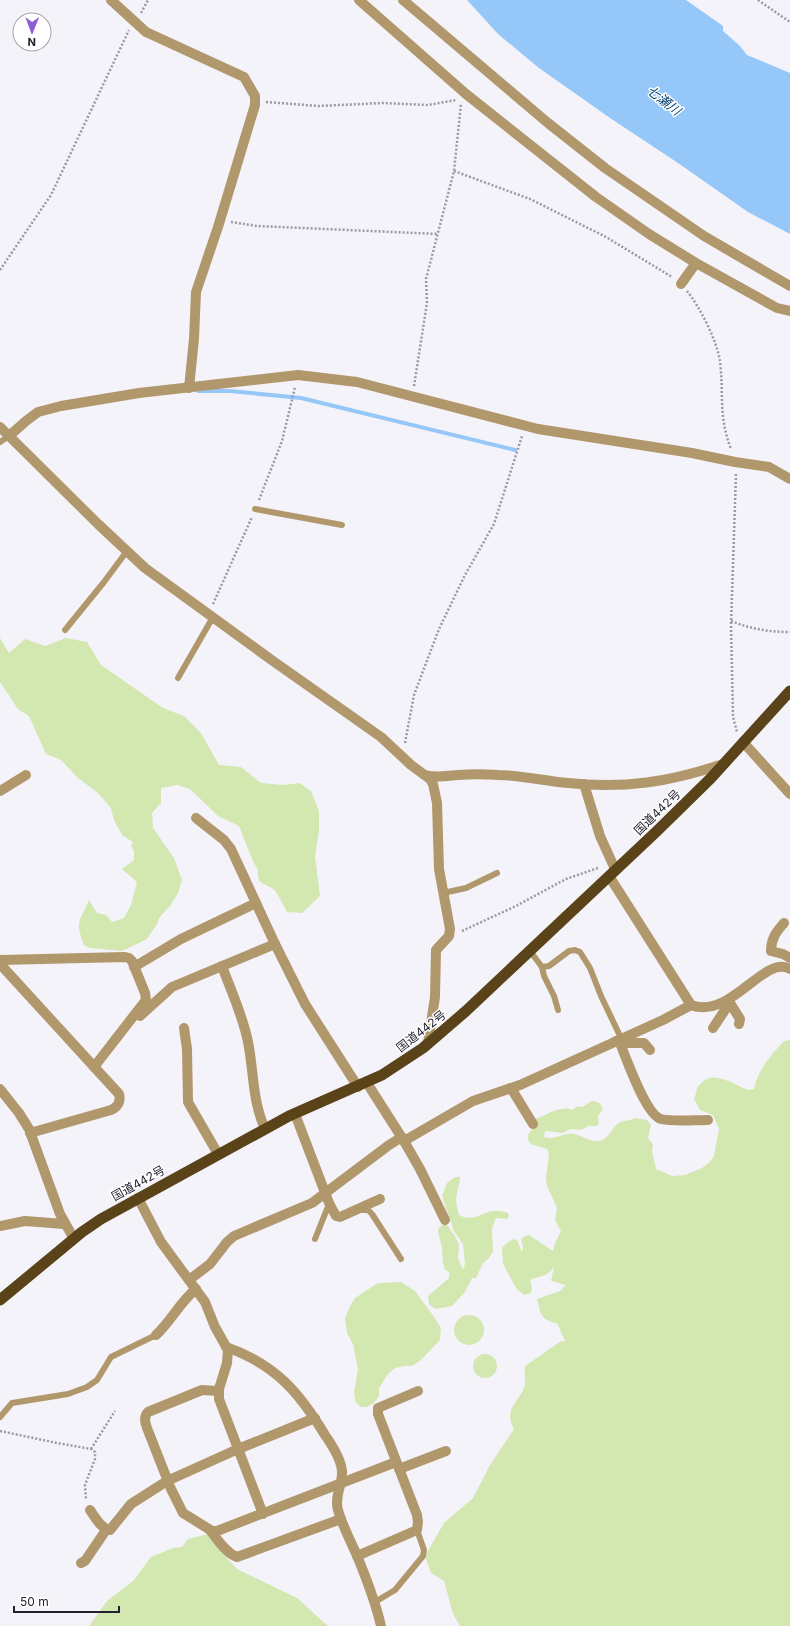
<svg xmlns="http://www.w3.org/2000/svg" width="790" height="1626" viewBox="0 0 790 1626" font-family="Inter,'Noto Sans JP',sans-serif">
  <rect width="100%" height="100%" fill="#f5f3fa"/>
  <g fill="#d3e7b1">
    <path d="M0,638L9,653L25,639L45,646L66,638L87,642L101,665L163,708L184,716L201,733L219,765L241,767L261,783L283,785L300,783L311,791L319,811V831L315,856L320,896L302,913L287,912C283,905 280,898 276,892C269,883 256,887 258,870C250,857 245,840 239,826L218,816L190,789L177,785L161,788V803L152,813L153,828L174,858L179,872L182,880L178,893L170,906L159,918L157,924L147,939L122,951L90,948L84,945C75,921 79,923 89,900L97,913L106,915L112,922L124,918L131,905L137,882L122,869L134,860V851L131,846L133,842L122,835L114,820L111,808L98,793L78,778L61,760L46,754L29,716L18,709L0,682Z"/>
    <path d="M790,1040V1626H460L453,1614L444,1581L431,1573L425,1556L444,1523L473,1498L490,1465L514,1429C503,1409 518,1403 524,1388C526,1382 524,1372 525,1366L561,1341H565L557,1323C540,1320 541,1314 537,1299L560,1291L566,1285L551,1281L554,1267C546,1278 541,1275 530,1280L532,1288L531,1293L524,1295L516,1288L503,1264L502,1248L508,1242L514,1239L517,1240L522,1252L523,1246L521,1240L523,1237L529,1235L553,1251L555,1243L561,1231L555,1220L557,1208L547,1186L546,1177L549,1154L547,1149L531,1144L528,1140V1135L532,1129L530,1125L532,1120C545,1117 560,1104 572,1110L577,1106L582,1107L592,1101C598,1102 600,1102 603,1109L598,1116L599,1123L597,1126H589L581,1130L571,1129L562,1133L545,1131L544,1137C552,1140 560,1135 568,1134C578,1132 587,1141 596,1141C607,1142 611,1130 617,1124C622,1120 630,1121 635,1118L647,1120L651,1125L648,1138L653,1145L652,1151L656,1169L672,1176L685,1175L702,1168L710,1162L714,1156L719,1129L713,1115L700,1110L694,1099C696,1095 696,1090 698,1087C711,1067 732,1084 748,1090L754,1089C758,1069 771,1055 784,1041Z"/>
    <path d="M455,1177H460C460,1184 458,1186 457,1193C455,1200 457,1208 459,1215C478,1225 485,1204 508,1213L509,1216L507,1219L496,1218L492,1228L493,1251L489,1258L483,1263L476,1278H472L465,1292L452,1306L435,1309L429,1304L428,1296L449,1278V1272L445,1270C442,1262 443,1256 442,1248C441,1241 438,1236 438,1229L445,1222L455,1236L459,1245L458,1258L463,1270L465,1264L463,1244L454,1231L442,1196L447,1183Z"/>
    <path d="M401,1282L415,1291L434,1317L441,1328L440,1340L421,1360L412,1366H404L395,1368L388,1374L379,1388V1396L374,1403L367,1407H361L355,1401L354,1392L358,1370L353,1344L347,1333L345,1319L349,1308L355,1298L378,1283Z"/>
    <circle cx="469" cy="1330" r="15"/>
    <circle cx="485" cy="1366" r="12"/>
    <path d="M208,1534L219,1549L237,1569L297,1598L328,1626H89L107,1601L133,1581L151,1557L173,1548L182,1547L188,1539Z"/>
  </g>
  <path fill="#95c8f8" d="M467,0H686L723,26V31L740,46L747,55L790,73V234L748,212L678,163L610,118L539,68L498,34Z"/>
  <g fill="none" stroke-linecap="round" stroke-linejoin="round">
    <path stroke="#95c8f8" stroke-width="4" d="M198,391H230L301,398L515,450"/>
    <g stroke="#9a98a1" stroke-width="2.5" stroke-dasharray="2 2" stroke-linecap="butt">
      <path d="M758,0L790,22"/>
      <path d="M141,13L148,0"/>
      <path d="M266,102L319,106L383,103L428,105L456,100"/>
      <path d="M454,171L530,199L606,237L672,277"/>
      <path d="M231,222L257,226L438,234"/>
      <path d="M0,270L51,195L129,30"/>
      <path d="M687,291C700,307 717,341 720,361C724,393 718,416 731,449"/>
      <path d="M414,386L427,303L426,279L454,171L461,104"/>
      <path d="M736,474L731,625L733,717L737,732"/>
      <path d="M259,500L282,441L295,387"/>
      <path d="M213,604L252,517"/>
      <path d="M731,621C751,629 769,632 790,632"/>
      <path d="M405,743L414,695L439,629L465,575L494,524L522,436"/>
      <path d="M462,931L516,906L566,879L598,868"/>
      <path d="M0,1431L57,1443L91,1449L95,1452V1459L85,1485L86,1500"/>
      <path d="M91,1449L115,1411"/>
    </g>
    <g stroke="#b1986c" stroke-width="6">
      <path d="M0,442L9,436"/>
      <path d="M255,509L342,525"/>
      <path d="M65,630L104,582L127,551"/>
      <path d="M178,678L213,617"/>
      <path d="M443,893L466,888L497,873"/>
      <path d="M530,951L542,967L544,976L554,996L558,1010"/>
      <path d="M542,967L549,966L569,951L575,950L580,952L590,968L601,996L621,1038"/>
      <path d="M361,1210H368L372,1214L401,1259"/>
      <path d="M315,1239L329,1204"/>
      <path d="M0,1417L12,1403L68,1394L87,1387L97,1380L111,1357L156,1335"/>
      <path d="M375,1602L395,1590L423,1556L424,1550L417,1530"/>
    </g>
    <g stroke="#b1986c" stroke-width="10">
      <path d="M111,0L146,32L244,77L255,96V105L218,227L196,292L194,339L189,388"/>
      <path d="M359,0L466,94L596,197L649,234L696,263L777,308L790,311"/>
      <path d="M403,0L548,123L605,168L704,236L790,286"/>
      <path d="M681,284L696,263"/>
      <path d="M0,427L98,524L145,568L273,661L381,737L411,765L430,779L433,784L437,803L439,869L450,929L449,936L436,950L435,997L428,1043"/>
      <path d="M9,436L26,421L38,412L61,406L139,393L298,375L357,382L538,429L692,453L735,462L769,467L790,479"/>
      <path d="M743,742L790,794"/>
      <path d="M425,775C437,778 447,776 458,775C472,774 485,774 498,775C521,775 544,781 568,783C624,789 670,782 723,764"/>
      <path d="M584,784L600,836L615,869"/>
      <path d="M0,791L26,775"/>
      <path d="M196,818L224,840L231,849L275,944L305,1004L358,1087"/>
      <path d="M609,876L691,1005C731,1020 764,954 790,969"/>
      <path d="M784,923C776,932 771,939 771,951L783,954L790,958"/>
      <path d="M0,960L125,957L129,958L132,961L145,993L146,1000L94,1067"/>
      <path d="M0,964L119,1094C121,1101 118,1107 111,1110L30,1133"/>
      <path d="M222,966C231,991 243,1016 248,1042C254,1072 252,1100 265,1129"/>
      <path d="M134,967L181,939L256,903"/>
      <path d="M728,1000L740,1019L739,1024"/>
      <path d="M140,1016L172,987L275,944"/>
      <path d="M184,1028L187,1049L188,1102L218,1154"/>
      <path d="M713,1028L729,1004"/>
      <path d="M616,1041L620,1043H644L650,1050"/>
      <path d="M620,1043C626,1058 646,1115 661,1119C674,1122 694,1120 708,1120"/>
      <path d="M367,1083L404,1141L420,1169L445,1220"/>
      <path d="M511,1088L533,1124"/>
      <path d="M0,1089L19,1113L29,1129L60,1214L74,1239"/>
      <path d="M295,1114L329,1203L336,1216L340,1217L380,1199"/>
      <path d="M404,1141L473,1101L520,1085L663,1020L691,1005"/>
      <path d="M138,1198L161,1242L205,1302L215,1327L228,1350L227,1363L219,1389V1399L263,1514"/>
      <path d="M0,1226L25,1221L64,1224"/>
      <path d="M189,1280L210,1264L227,1242L234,1236L312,1203L389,1145L402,1137"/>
      <path d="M156,1335C171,1321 180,1302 196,1289"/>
      <path d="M226,1347C275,1364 299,1392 325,1435C332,1445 341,1459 342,1471C343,1484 334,1496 338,1510C343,1528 353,1545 360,1563C368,1583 376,1604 381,1626"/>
      <path d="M218,1391L202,1390L148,1412C144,1416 145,1423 147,1428L171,1489L183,1513L212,1531H217L396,1462"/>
      <path d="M399,1469L446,1451"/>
      <path d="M90,1510C95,1517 101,1529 110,1530L131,1504L167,1481L238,1449L315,1418"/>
      <path d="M210,1530C217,1539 226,1553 237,1557L341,1519"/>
      <path d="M357,1556L417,1530L418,1522L417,1515L378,1414V1408L418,1391"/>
      <path d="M81,1563L85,1561L106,1530"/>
    </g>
    <path stroke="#5a4318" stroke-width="11" d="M0,1300L82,1232L101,1219L289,1116L382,1075L423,1048L466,1011L657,831L711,778L790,691"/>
  </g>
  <g text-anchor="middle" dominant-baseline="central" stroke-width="3" stroke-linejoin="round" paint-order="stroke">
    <g font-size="12" fill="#24212e" stroke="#fff">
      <text transform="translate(657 812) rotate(-44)">国道442号</text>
      <text transform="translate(421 1031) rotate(-38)">国道442号</text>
      <text transform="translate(138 1183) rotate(-29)">国道442号</text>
    </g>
    <g font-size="13" font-style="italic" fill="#023f6a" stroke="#fff">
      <text transform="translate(664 100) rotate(38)">七瀬川</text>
    </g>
  </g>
  <g transform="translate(32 32) rotate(181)"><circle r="19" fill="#ffffff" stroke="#a7a6ab"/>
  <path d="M0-3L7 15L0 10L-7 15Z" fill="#915dd6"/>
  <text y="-6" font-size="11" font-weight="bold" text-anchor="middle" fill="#24212e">N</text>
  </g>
  <path d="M14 1606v6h105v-6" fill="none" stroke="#24212e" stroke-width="2"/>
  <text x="20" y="1606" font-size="12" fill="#24212e" stroke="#ffffff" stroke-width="3" paint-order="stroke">50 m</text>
</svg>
